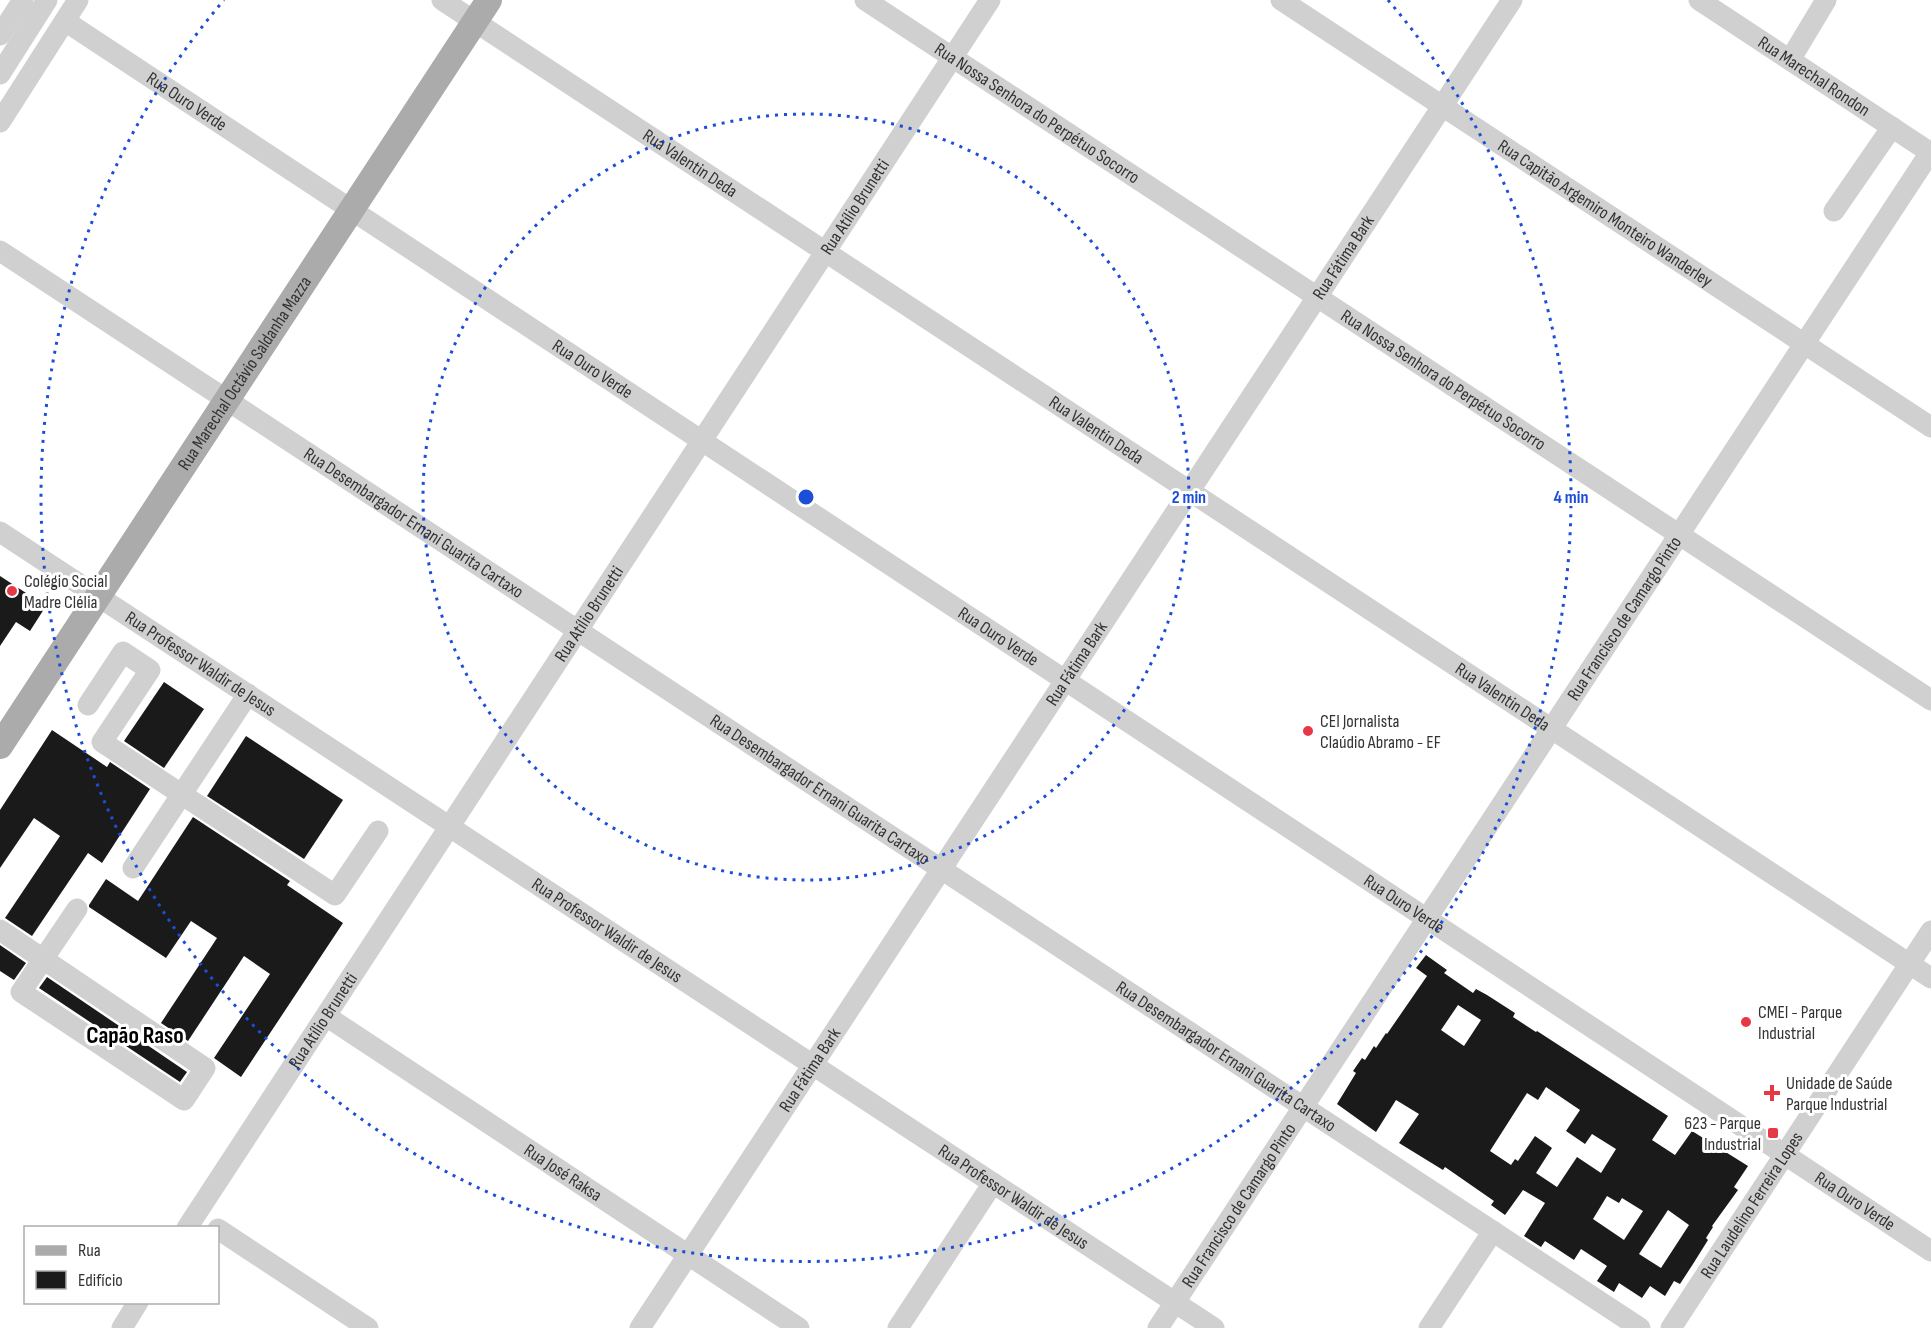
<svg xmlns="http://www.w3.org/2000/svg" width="1931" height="1328" viewBox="0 0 1931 1328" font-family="'Sofia Sans Condensed',sans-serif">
  <rect width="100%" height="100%" fill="#fff"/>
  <g fill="#1a1a1a" fill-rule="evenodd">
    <path d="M0,576L46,606L30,631L16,622L0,646Z"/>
    <path d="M164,682L204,709L164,768L124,741Z"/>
    <path d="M52,730L107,767L110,762L150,789L102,863L88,853L32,936L5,918L60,836L34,818L0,868V810Z"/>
    <path d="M246,736L343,800L304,859L207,796Z"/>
    <path d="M193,817L290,881L287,885L343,923L241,1077L214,1058L270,974L244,956L188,1041L161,1023L217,938L191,921L166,958L89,907V905L106,879L138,901Z"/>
    <path d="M0,945L26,963L14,980L0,971Z"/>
    <path d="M1426,955L1447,970L1444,973L1473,993L1476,989L1487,995L1515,1013L1513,1017L1536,1032L1537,1031L1668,1116L1652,1140L1675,1155L1692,1131L1748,1166L1734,1187L1738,1190L1712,1226L1713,1227L1706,1238L1708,1240L1693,1264L1680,1284L1674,1281L1665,1296L1650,1286L1642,1298L1619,1283L1614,1292L1597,1281L1607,1266L1581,1249L1574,1260L1545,1241L1541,1247L1524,1236L1545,1203L1523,1190L1505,1215L1491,1205L1494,1201L1445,1167L1443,1170L1399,1143L1419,1114L1396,1100L1376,1132L1337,1104L1356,1073L1353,1071L1362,1058L1365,1060L1374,1046L1376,1048L1386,1033L1387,1034L1427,976L1416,968ZM1458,1005L1481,1020L1464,1046L1441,1030ZM1546,1087L1580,1110L1566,1131L1585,1144L1592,1134L1616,1149L1601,1173L1577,1157L1557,1187L1536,1173L1552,1148L1535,1136L1518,1161L1515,1159L1511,1165L1490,1151L1527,1093L1538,1100ZM1607,1196L1619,1203L1622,1198L1643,1211L1624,1240L1593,1219ZM1668,1210L1689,1225L1661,1268L1639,1254Z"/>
    <path d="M47,977L187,1072L180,1082L39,988Z"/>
  </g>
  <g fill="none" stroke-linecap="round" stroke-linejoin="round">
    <g stroke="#d0d0d0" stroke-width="21">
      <path id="s1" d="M442,0L1931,978"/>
      <path id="s2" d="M865,0L1931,700"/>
      <path id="s3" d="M1281,0L1931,427"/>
      <path id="s4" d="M1699,0L1931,153"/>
      <path id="s5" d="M65,21L1931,1251"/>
      <path d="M0,35L23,0"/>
      <path d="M1790,60L1826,0"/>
      <path d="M0,74L47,0"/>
      <path d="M0,122L78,0"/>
      <path d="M1834,211L1892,127"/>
      <path id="s6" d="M0,251L1640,1328"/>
      <path id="s7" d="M0,532L1214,1328"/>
      <path d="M88,705L123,652L150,670L102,742L335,895L378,831"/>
      <path d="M133,868L248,694"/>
      <path d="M0,930L205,1068L184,1100L21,992L77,909"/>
      <path id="s8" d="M326,1016L799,1328"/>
      <path id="s9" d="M187,1228L990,0"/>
      <path d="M218,1229L368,1328"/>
      <path d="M122,1328L138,1302"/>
      <path id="s10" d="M640,1328L1512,0"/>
      <path d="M898,1328L993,1183"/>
      <path id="s11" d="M1158,1328L1931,151"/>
      <path d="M1429,1328L1493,1231"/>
      <path id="s12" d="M1671,1328L1931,931"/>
    </g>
    <path stroke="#ababab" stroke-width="26" id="s13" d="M0,746L489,0"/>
  </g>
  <g fill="none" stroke="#1d4ed8" stroke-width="3" stroke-dasharray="3 6">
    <circle cx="806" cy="497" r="383"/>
    <path d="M1388 0A765 765 0 1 1 224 0"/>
  </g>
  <g fill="#e63946" stroke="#fff" stroke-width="2">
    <circle cx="12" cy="591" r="6"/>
    <circle cx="1308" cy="731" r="6"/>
    <circle cx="1746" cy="1022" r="6"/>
    <path d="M1769 1084h6v6h6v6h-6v6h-6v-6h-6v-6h6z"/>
    <rect x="1767" y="1127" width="12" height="12" rx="3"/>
  </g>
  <g text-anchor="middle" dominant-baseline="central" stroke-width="6" stroke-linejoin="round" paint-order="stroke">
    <g font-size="18" fill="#333" stroke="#fff">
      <text stroke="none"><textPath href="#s4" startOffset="138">Rua Marechal Rondon</textPath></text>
      <text stroke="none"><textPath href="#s5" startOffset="146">Rua Ouro Verde</textPath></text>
      <text stroke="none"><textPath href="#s2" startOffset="206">Rua Nossa Senhora do Perpétuo Socorro</textPath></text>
      <text stroke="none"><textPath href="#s1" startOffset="297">Rua Valentin Deda</textPath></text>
      <text stroke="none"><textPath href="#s9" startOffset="1220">Rua Atílio Brunetti</textPath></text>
      <text stroke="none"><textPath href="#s3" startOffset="388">Rua Capitão Argemiro Monteiro Wanderley</textPath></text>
      <text stroke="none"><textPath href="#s10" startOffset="1281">Rua Fátima Bark</textPath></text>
      <text stroke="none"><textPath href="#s5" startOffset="632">Rua Ouro Verde</textPath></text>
      <text stroke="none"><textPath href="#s13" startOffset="446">Rua Marechal Octávio Saldanha Mazza</textPath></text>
      <text stroke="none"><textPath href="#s2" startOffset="692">Rua Nossa Senhora do Perpétuo Socorro</textPath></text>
      <text stroke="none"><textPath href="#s1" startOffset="783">Rua Valentin Deda</textPath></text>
      <text stroke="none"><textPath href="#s6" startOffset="495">Rua Desembargador Ernani Guarita Cartaxo</textPath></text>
      <text stroke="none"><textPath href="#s9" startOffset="734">Rua Atílio Brunetti</textPath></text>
      <text stroke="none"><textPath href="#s11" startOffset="849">Rua Francisco de Camargo Pinto</textPath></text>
      <text stroke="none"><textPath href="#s5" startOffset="1118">Rua Ouro Verde</textPath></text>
      <text stroke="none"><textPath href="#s7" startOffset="240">Rua Professor Waldir de Jesus</textPath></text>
      <text stroke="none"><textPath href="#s10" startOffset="795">Rua Fátima Bark</textPath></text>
      <text stroke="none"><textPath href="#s1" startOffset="1269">Rua Valentin Deda</textPath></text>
      <text stroke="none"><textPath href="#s6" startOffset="981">Rua Desembargador Ernani Guarita Cartaxo</textPath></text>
      <text stroke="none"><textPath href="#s5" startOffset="1604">Rua Ouro Verde</textPath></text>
      <text stroke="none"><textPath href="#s7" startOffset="726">Rua Professor Waldir de Jesus</textPath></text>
      <text stroke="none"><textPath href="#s9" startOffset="248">Rua Atílio Brunetti</textPath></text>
      <text stroke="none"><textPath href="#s6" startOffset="1467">Rua Desembargador Ernani Guarita Cartaxo</textPath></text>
      <text stroke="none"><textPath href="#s10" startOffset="309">Rua Fátima Bark</textPath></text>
      <text stroke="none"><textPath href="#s8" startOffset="284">Rua José Raksa</textPath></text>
      <text stroke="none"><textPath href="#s7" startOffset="1212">Rua Professor Waldir de Jesus</textPath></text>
      <text stroke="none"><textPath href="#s5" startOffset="2144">Rua Ouro Verde</textPath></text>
      <text stroke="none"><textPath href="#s12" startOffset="147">Rua Laudelino Ferreira Lopes</textPath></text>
      <text stroke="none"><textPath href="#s11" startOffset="147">Rua Francisco de Camargo Pinto</textPath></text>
    </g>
    <g font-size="18" fill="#333" stroke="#fff" text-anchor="start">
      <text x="24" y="581">Colégio Social<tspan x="24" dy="21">Madre Clélia</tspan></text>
      <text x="1320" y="721">CEI Jornalista<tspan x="1320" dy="21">Claúdio Abramo - EF</tspan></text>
      <text x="1758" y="1012">CMEI - Parque<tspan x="1758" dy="21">Industrial</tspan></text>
      <text x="1786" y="1083">Unidade de Saúde<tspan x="1786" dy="21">Parque Industrial</tspan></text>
      <text x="1761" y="1123" text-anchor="end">623 - Parque<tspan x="1761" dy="21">Industrial</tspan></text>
    </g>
    <g font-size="24" font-weight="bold" fill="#000" stroke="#fff">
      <text x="135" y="1035">Capão Raso</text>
    </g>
  </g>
  <circle cx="806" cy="497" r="9" fill="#1d4ed8" stroke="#fff" stroke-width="3"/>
  <g font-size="18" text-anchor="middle" font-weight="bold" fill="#1d4ed8" stroke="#fff" stroke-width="6" stroke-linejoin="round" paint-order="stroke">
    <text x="1189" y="503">2 min</text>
    <text x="1571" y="503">4 min</text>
  </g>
  <rect x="24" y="1226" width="195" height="78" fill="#ffffff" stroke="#adadad" stroke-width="1.5"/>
  <rect x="36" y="1246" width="30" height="9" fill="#ababab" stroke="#adadad" stroke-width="1.5"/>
  <text x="78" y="1256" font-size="18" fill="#333333">Rua</text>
  <rect x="36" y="1271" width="30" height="18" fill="#1a1a1a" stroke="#adadad" stroke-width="1.5"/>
  <text x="78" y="1286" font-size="18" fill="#333333">Edifício</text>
</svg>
